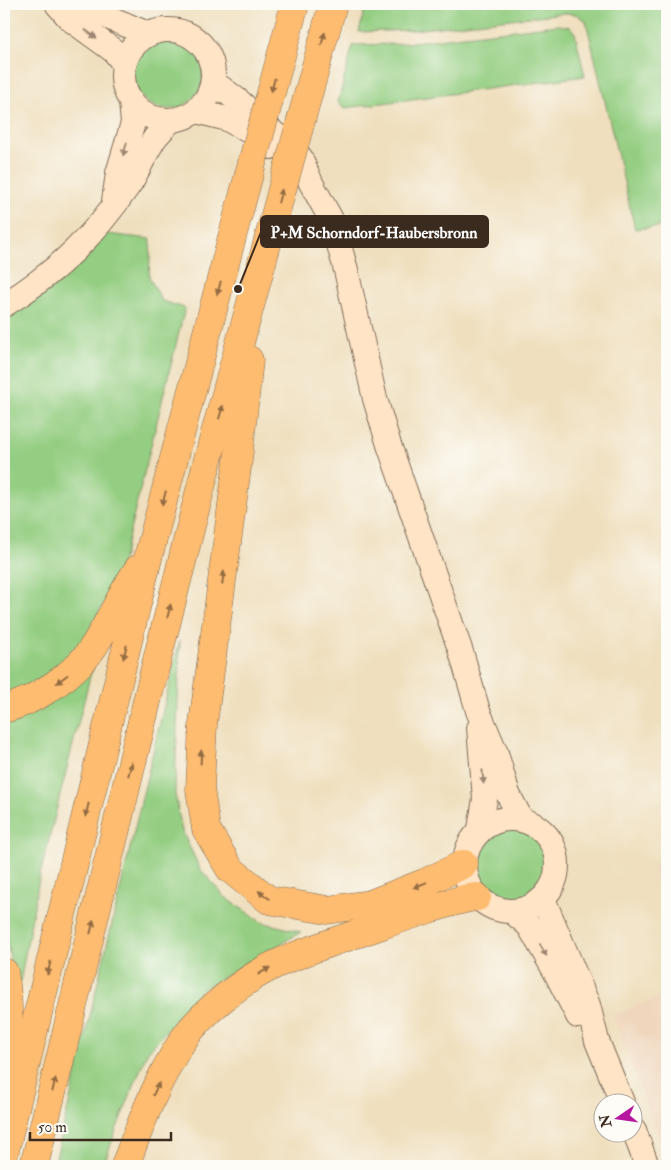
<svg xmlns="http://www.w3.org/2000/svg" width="671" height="1170" viewBox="0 0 671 1170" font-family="'IM FELL Double Pica',serif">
  <rect width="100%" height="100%" fill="#fdfcf7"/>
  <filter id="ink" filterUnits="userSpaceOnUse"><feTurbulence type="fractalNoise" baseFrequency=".02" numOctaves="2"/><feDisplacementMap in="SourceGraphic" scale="10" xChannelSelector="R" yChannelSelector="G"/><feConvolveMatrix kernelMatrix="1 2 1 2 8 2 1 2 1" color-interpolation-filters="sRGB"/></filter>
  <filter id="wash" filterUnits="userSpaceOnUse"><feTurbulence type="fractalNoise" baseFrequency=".0096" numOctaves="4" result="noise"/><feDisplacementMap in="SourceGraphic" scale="20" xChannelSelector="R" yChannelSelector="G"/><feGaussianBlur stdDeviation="1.12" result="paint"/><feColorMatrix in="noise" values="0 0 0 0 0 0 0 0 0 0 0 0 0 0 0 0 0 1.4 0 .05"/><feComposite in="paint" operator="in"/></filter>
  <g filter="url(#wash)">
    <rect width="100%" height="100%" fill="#efdfbe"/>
    <g fill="#efd6bc">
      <path d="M667,861V908L652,867Z"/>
      <path d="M667,994V1160L613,1015Z"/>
    </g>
    <g fill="#94ce82" stroke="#687c50">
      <path d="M366,4H667V226L635,229L586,21L576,14L565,13L413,30L359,32Z"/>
      <path d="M558,25L570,27L575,33L585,76L345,108L338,102L353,45L397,44Z"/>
      <circle cx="168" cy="74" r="35"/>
      <path d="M107,234L151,239L149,277L162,301L185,308L124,555L115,584L82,642L54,672L4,697V320L66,278Z"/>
      <path d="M180,639L175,794L182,831L200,869L225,897L261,922L301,932L200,991L147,1053L118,1125L103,1166H54Z"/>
      <path d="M93,665L39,879L17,999L4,924V716Z"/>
      <circle cx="513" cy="865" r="36"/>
    </g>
  </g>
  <g filter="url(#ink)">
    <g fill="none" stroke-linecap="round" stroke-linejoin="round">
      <defs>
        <g id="secondary">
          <path d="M57,4L70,19L114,51L124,64"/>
          <path d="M65,4L81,6L148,34"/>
          <circle cx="168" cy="75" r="45"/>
          <path d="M213,82L240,102L300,157L311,183L333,223L346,270L375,399L389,445L462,655L478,711L496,753L508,794L521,819"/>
          <path d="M196,111L227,119L261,138L271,147"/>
          <path d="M114,201L118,173L133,123L131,102"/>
          <path d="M4,305C56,273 94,236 129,185C139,170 145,153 155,138C160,132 165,127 170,121"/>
          <path d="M479,728L485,799L480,829"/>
          <circle cx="511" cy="865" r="46"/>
          <path d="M543,899L588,1005L597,1041L622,1102"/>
          <path d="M513,912L529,926L555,971L578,1016"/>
          <path d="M634,1130L647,1166"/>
        </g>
        <g id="highway">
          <path d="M249,360L238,460L203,724L200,789L206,829L230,869L269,900L327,910L370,904L424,883L464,864"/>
          <path d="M4,709C36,701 76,674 94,646C110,621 121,594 138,569"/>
          <path d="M4,972C10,1009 11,1049 4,1086"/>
          <path d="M4,1154L149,554L231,241"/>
          <path d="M34,1166L158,656L208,459L258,277"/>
          <path d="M125,1166C141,1123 157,1079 183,1040C201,1013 241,982 270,967C300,952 333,942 365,931C388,923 410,915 433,908C448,904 462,898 477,897"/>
        </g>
      </defs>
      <use href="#secondary" stroke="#7a6956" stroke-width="26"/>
      <use href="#highway" stroke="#7a6956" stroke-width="29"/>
      <use href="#secondary" stroke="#ffe4c6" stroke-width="24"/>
      <use href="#highway" stroke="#febc70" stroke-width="28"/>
      <defs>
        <g id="highway-bridge">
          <path d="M231,241L295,4"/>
          <path d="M258,277L333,4"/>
        </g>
      </defs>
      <use href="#highway-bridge" stroke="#7a6956" stroke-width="29" stroke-linecap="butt"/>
      <use href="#highway-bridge" stroke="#febc70" stroke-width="28"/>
    </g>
    <defs><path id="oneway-solid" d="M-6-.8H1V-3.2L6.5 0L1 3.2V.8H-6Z" transform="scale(1.25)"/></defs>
    <g fill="#9d8772">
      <use href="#oneway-solid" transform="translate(91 34) rotate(36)"/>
      <use href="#oneway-solid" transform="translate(125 149) rotate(107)"/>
      <use href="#oneway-solid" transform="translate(483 777) rotate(85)"/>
      <use href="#oneway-solid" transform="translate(543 950) rotate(60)"/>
    </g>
    <g fill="#936c43">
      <use href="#oneway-solid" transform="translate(323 39) rotate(-75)"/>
      <use href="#oneway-solid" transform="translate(273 85) rotate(105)"/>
      <use href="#oneway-solid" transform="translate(280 196) rotate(-75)"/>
      <use href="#oneway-solid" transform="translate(219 288) rotate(105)"/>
      <use href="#oneway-solid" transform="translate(221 412) rotate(-74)"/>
      <use href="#oneway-solid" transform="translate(164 498) rotate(105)"/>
      <use href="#oneway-solid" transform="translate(223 578) rotate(-83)"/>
      <use href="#oneway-solid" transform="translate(169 611) rotate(-76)"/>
      <use href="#oneway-solid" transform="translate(125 652) rotate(104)"/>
      <use href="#oneway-solid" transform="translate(62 679) rotate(143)"/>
      <use href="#oneway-solid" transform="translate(201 757) rotate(-87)"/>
      <use href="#oneway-solid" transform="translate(130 769) rotate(-76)"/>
      <use href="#oneway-solid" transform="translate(87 810) rotate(104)"/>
      <use href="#oneway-solid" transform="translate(420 885) rotate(158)"/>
      <use href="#oneway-solid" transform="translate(264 895) rotate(-145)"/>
      <use href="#oneway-solid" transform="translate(92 927) rotate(-76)"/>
      <use href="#oneway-solid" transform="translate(49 968) rotate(104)"/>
      <use href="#oneway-solid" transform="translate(264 971) rotate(-31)"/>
      <use href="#oneway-solid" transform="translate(54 1085) rotate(-76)"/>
      <use href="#oneway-solid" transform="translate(156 1089) rotate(-65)"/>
    </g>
  </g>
  <path fill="none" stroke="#3b2a1e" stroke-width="2" d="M238 289L261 232"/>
  <circle fill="#3b2a1e" stroke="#fdfcf7" stroke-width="2" cx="238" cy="289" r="5"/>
  <rect fill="#3b2a1e" stroke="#3b2a1e" stroke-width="2" x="261" y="216" width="227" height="31" rx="5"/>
  <g font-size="16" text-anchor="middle" font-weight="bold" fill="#fff">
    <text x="374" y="238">P+M Schorndorf-Haubersbronn</text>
  </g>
  <rect width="671" height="1170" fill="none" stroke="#fdfcf7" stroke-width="20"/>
  <g transform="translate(618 1118) rotate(257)"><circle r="24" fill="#fdfcf7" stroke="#afa8a0"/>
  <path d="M0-4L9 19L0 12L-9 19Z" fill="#b5179e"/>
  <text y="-8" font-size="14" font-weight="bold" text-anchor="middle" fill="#3b2a1e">N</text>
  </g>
  <path d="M30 1132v8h141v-8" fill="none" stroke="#3b2a1e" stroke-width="2.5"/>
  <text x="38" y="1132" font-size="15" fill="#3b2a1e" stroke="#fdfcf7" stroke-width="4" paint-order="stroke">50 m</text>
</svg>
